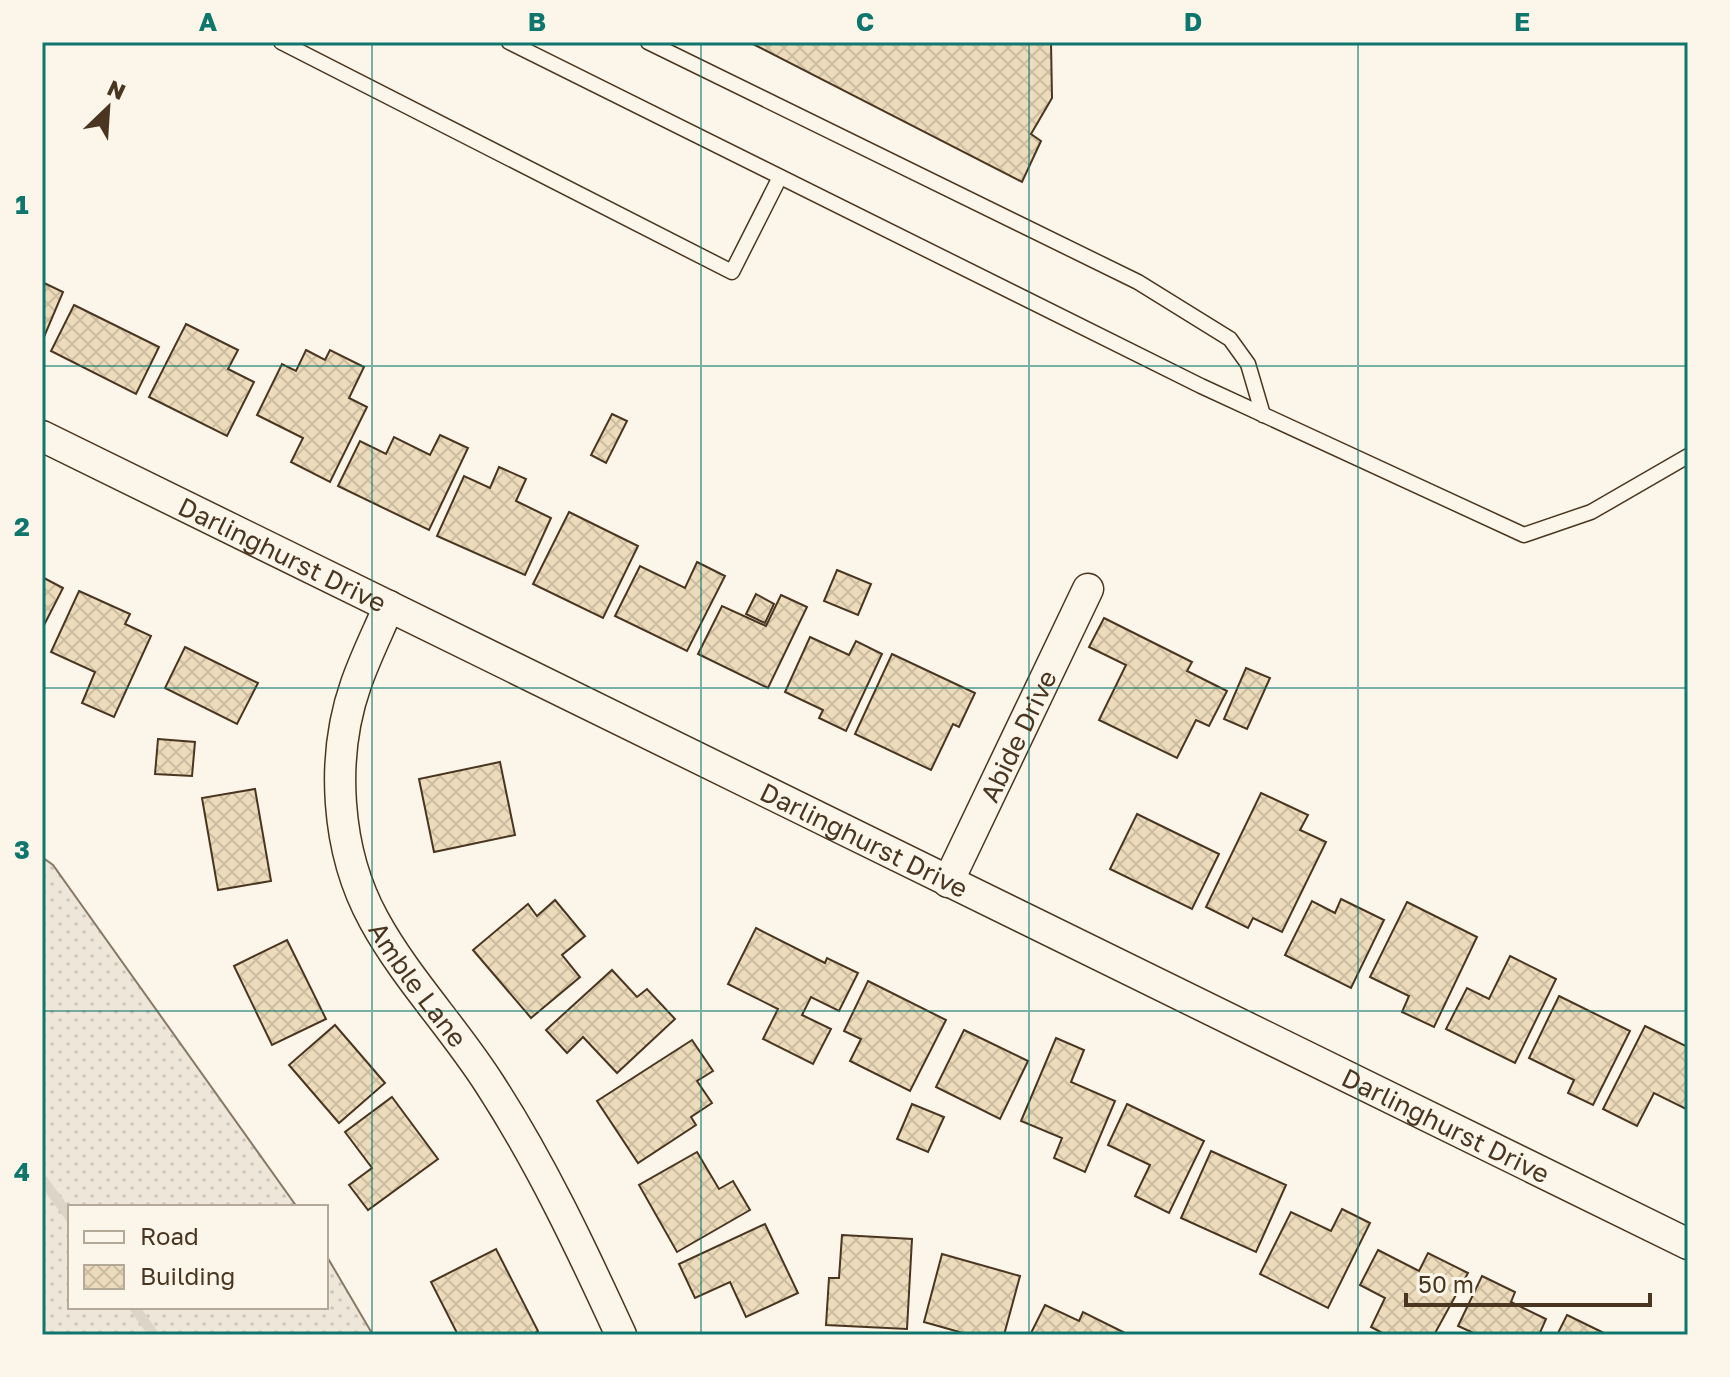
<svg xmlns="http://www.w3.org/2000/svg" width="1730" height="1377" viewBox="0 0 1730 1377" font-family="'Golos Text',sans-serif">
  <defs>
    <pattern id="grass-dots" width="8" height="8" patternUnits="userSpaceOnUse" patternTransform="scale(2)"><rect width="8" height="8" fill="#ede6d9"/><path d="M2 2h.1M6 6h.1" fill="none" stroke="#cdc6ba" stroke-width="1.8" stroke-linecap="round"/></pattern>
    <pattern id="building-cross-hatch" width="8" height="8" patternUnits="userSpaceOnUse" patternTransform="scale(2)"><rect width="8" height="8" fill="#ecdcbc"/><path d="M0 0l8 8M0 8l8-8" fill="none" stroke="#ccbda1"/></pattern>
  </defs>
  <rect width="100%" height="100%" fill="#fbf6e9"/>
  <path fill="url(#grass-dots)" stroke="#887966" stroke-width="2" d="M42,857L53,865L297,1207H70V1307H326V1255L373,1335H42Z"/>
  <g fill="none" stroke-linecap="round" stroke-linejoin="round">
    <g stroke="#dcd4c6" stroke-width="10">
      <path d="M42,1179L70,1217"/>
      <path d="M134,1307L154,1335"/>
    </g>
  </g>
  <g fill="url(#building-cross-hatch)" stroke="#4a3520" stroke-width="2">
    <path d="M749,42H1051L1052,98L1031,134L1041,141L1022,182Z"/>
    <path d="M42,282L63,292L44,337L42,336Z"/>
    <path d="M74,305L159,347L136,394L51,351Z"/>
    <path d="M186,324L238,350L228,369L254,382L227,436L149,397Z"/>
    <path d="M306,350L325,360L330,350L364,367L349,398L367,407L330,482L291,462L303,438L257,415L282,364L296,371Z"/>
    <path d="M612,414L627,421L606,463L591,455Z"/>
    <path d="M440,435L468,448L429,530L338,486L360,441L386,454L394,437L430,455Z"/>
    <path d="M499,467L526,479L516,501L551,518L525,575L437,536L464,476L490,488Z"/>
    <path d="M569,512L638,546L603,618L533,584Z"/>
    <path d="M697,562L725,576L687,651L615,616L640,566L685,588Z"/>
    <path d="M837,570L871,584L858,615L824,601Z"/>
    <path d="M42,577L63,588L42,629Z"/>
    <path d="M79,591L130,614L125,624L151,636L114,717L82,703L95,672L51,652Z"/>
    <path d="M756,594L774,604L765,623L746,614Z"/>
    <path d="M781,595L807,607L768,688L698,654L722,606L766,626Z"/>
    <path d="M1104,618L1192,662L1187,671L1227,691L1209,726L1196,720L1177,758L1099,720L1126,665L1089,647Z"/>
    <path d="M810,637L849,655L856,641L882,654L846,731L819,718L823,710L785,692Z"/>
    <path d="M185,647L258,683L237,724L165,688Z"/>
    <path d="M892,654L975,693L959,727L953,724L931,770L855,734Z"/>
    <path d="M1246,668L1270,678L1247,729L1224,719Z"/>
    <path d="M158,739L195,742L192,776L155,774Z"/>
    <path d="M500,762L515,835L434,852L419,779Z"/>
    <path d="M255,789L271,881L218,890L202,798Z"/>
    <path d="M1261,793L1308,815L1300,830L1326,842L1282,932L1253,918L1248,928L1206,907Z"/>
    <path d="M1137,814L1219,854L1192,909L1110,869Z"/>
    <path d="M1341,899L1384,920L1351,988L1285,955L1312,901L1335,913Z"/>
    <path d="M555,900L585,936L562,955L580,977L531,1018L473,950L528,904L537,916Z"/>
    <path d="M1407,902L1477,937L1434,1027L1402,1012L1409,996L1370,977Z"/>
    <path d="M756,928L825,963L827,958L858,973L839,1011L811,997L802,1015L831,1029L813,1064L763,1039L778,1009L728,984Z"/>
    <path d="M287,940L326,1019L272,1045L234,966Z"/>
    <path d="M1510,956L1556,979L1515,1063L1446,1029L1467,988L1489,999Z"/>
    <path d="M612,970L637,997L647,989L675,1019L617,1073L583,1037L567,1053L546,1030Z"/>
    <path d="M868,981L946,1020L910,1091L850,1061L861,1039L844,1031Z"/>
    <path d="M1559,996L1630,1031L1593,1105L1568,1093L1574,1080L1529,1058Z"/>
    <path d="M335,1025L385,1083L339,1123L289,1065Z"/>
    <path d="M1645,1026L1688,1047V1110L1654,1093L1637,1126L1603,1109Z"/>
    <path d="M964,1030L1028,1061L1000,1119L936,1087Z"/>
    <path d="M1056,1038L1084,1050L1071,1082L1115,1101L1085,1172L1054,1158L1062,1138L1021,1121Z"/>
    <path d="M692,1040L713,1071L697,1081L712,1103L691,1117L696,1125L638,1163L597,1101Z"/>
    <path d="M392,1097L438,1159L368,1210L349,1185L372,1168L345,1132Z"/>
    <path d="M912,1104L944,1117L928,1152L897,1139Z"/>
    <path d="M1127,1104L1204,1141L1169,1213L1135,1196L1150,1165L1108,1145Z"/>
    <path d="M1211,1151L1286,1185L1256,1252L1181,1218Z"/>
    <path d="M697,1152L719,1189L733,1181L750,1210L677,1252L639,1185Z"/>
    <path d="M1342,1209L1370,1223L1328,1308L1260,1274L1291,1212L1331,1231Z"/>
    <path d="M765,1224L798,1293L746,1317L730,1282L695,1298L679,1264Z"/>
    <path d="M842,1235L912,1239L907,1329L826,1325L829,1278H839Z"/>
    <path d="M496,1249L538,1331L531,1335H458L431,1282Z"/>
    <path d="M1378,1250L1419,1271L1428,1253L1468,1273L1434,1335H1386L1371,1327L1385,1298L1360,1285Z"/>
    <path d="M942,1254L1020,1276L1004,1335H970L924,1322Z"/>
    <path d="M1482,1276L1515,1292L1511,1302L1546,1319L1539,1335H1478L1458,1326Z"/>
    <path d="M1045,1305L1079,1321L1083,1312L1127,1334L1030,1335Z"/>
    <path d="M1567,1315L1608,1335H1557Z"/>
  </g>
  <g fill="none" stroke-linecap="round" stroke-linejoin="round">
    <defs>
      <g id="service">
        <path d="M281,42L732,272L780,177"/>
        <path d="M509,42L1201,386L1524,535L1591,512L1688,456"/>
        <path d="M648,42L1138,282L1230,339L1248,364L1263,415"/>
      </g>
      <g id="minor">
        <path id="s1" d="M42,436L1688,1244"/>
        <path id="s2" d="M389,606C378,632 365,658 356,684C330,758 336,851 374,920C405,977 453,1027 489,1083C541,1163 581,1248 621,1335"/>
        <path id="s3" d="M948,882L1088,589"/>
      </g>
    </defs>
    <use href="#service" stroke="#4a3520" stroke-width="17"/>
    <use href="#minor" stroke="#4a3520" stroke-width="33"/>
    <use href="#service" stroke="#fbf6e9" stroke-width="14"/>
    <use href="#minor" stroke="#fbf6e9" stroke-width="30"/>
  </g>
  <path fill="none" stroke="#0f766e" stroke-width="2" stroke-opacity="0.55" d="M372,42V1335M701,42V1335M1029,42V1335M1358,42V1335M42,366H1688M42,688H1688M42,1011H1688"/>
  <g text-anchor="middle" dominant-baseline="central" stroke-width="6" stroke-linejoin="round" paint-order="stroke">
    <g font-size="26" fill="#4a3520" stroke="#fbf6e9">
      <text stroke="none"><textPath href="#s1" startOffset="268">Darlinghurst Drive</textPath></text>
      <text stroke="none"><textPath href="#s3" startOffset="162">Abide Drive</textPath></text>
      <text stroke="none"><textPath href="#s1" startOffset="916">Darlinghurst Drive</textPath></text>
      <text stroke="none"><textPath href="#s2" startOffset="406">Amble Lane</textPath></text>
      <text stroke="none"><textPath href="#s1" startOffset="1564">Darlinghurst Drive</textPath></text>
    </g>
  </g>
  <rect width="1730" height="1377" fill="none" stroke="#fbf6e9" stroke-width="88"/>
  <rect x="68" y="1205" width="260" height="104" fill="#fbf6e9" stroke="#b4a999" stroke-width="2"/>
  <rect x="84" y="1231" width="40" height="12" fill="#fbf6e9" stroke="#b4a999" stroke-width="2"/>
  <text x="140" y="1245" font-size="24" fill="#4a3520">Road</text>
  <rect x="84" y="1265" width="40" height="24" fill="url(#building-cross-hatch)" stroke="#b4a999" stroke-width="2"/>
  <text x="140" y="1285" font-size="24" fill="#4a3520">Building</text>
  <g transform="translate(108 108) rotate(25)" stroke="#fbf6e9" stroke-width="6" paint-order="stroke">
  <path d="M0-6L14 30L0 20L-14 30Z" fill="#4a3520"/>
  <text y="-12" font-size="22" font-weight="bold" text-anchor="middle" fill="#4a3520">N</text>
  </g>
  <path d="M1406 1293v12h244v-12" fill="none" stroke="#4a3520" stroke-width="4"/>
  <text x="1418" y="1293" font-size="24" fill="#4a3520" stroke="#fbf6e9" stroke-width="6" paint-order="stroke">50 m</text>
  <rect x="44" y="44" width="1642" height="1289" fill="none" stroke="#0f766e" stroke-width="3"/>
  <g font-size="26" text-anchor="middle" font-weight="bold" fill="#0f766e">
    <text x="208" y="31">A</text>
    <text x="537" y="31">B</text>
    <text x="865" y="31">C</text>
    <text x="1193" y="31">D</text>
    <text x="1522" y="31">E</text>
    <text x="22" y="214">1</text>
    <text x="22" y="536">2</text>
    <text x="22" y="859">3</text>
    <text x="22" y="1181">4</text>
  </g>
</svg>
